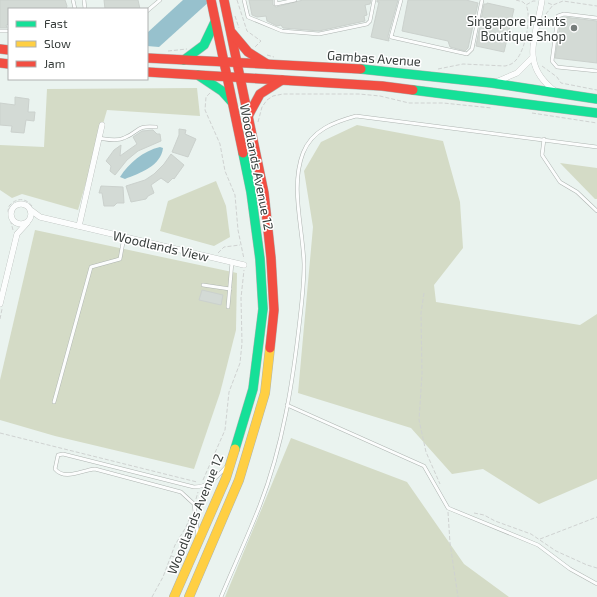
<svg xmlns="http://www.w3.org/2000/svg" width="597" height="597" viewBox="0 0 597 597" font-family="'Exo 2',sans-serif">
  <rect width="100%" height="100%" fill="#eaf3ef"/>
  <g fill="#d4dbc6">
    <path d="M197,88L200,116L107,110L78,210L22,194L12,198L0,190V145L44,147L47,89Z"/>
    <path d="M357,125L443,141L460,202L463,248L434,285L436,302L580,325L597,314V479L539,504L483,469L452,474L411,428L298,393L313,227L304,171L321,142Z"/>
    <path d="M560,163L597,168V199H595Z"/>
    <path d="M216,181L226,206L230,237L214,246L160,231L168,201Z"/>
    <path d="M35,230L237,273L236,330L220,393L194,469L55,436L0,420V380Z"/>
    <path d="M291,438L407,482L464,564L509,597H225Z"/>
  </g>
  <g fill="#97c1cd">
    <path d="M183,0H211L159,47L147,46V33Z"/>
    <path d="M160,147L163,148C161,166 140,173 125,179L120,177C129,163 143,151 160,147Z"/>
  </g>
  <g fill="#d3dad5" stroke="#cbd1cd">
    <path d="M0,0H65L67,6L66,9H9V24L6,25L7,28H0Z"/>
    <path d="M104,0H138L140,9H105Z"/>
    <path d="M249,0H273V5L276,7L303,0H371L370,4L365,5L367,15L364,16L365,21L319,31L283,28L281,25L277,26L267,21L266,16L257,17L252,15Z"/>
    <path d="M377,0H398L388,36L389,41L371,37L379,2H377Z"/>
    <path d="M408,0H466L478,3L468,48L465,51L450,47L448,41L402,31Z"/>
    <path d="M487,3L514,9L504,52L476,46L484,4H487Z"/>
    <path d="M564,17L597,21V63L555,58L561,18Z"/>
    <path d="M15,97L29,99L28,112H35L34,121L26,120L24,133L11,132L12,126L0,125V103L15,105Z"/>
    <path d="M179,129L186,130L185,134L196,139L188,157L172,152L179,135Z"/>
    <path d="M153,130L157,134H160L161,141L138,151L127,160L115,175L110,171L111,166L106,161L114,150L121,145L120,156L137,144L133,137L142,131Z"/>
    <path d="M171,154L184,165L174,179L173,178L168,183L161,178L151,185L154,193L148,196L146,199L131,202L126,186L145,180L154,174L164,164Z"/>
    <path d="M101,186L123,187L124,203H117L114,206H104L102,193H99Z"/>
    <path d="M202,290L223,295L221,305L199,300Z"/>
  </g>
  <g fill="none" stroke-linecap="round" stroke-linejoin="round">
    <defs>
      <g id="lane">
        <path d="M73,0L75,9"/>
        <path d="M84,0L85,9"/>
        <path d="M244,0L248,17L282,31L319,34L367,24L370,21L374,0"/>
        <path d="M276,0V4L295,0"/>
        <path d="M401,0L391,37L467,54L472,49L482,0"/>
        <path d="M147,11L160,0"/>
        <path d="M597,18L564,14L558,16L552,61L557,67L597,71"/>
        <path d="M0,31H9"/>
        <path d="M99,138C106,139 116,142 124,138C140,132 135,125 156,127"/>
        <path d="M544,139L542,155L560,182L577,192L597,211"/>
        <path d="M203,285L230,289"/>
        <path d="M228,307L232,262"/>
        <path d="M54,402L91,267L120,259L124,237"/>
        <path d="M287,405L424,466L448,508L538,545L570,569L597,584"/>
        <path d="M198,536L194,504L181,492L95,469C82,470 65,481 55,469L58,455L63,454L194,487C208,487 217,477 226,467"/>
        <path d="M221,597C234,566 248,536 260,505C283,446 293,381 300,318C302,301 304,282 304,264C303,228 290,187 303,153C312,130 334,122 356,116L597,147"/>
      </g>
      <g id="street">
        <path d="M542,0C536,39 519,64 556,92"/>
        <path d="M496,82L517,73L532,58"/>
        <circle cx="21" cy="214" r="10"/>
        <path d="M32,211L40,217L244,265"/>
        <path d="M79,226L102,125"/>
        <path d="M0,304L17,234L27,223"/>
      </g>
      <g id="fast">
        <path d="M184,60L204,45L215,22"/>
        <path d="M361,69L492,83L597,99"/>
        <path d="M198,75L222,91L231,101"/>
        <path d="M413,90L597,113"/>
        <path d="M235,449L253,389L263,309L260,259L251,192L243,153"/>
      </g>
      <g id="slow">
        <path d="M174,597L226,478L235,449"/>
        <path d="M189,597L239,480L265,393L270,348"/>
      </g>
      <g id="jam">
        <path d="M211,0L243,153"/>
        <path d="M224,0L264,193L271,258L274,310L270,348"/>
        <path d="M232,33L248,52L267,64"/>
        <path d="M0,49L9,50"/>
        <path d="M147,58L361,69"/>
        <path d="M0,63L9,64"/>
        <path d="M147,72L382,86L413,90"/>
        <path d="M247,118L260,94L282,80"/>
      </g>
    </defs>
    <use href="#lane" stroke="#aeb4b1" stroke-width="4"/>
    <use href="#street" stroke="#aeb4b1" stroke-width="6"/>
    <use href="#fast" stroke="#aeb4b1" stroke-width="10"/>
    <use href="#slow" stroke="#aeb4b1" stroke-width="10"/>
    <use href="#jam" stroke="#aeb4b1" stroke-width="10"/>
    <g stroke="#cfd2d1" stroke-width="1" stroke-dasharray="4 2" stroke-linecap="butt">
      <path d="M237,0L247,31L261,41L255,47"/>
      <path d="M516,0L523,2L526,5L533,1H537"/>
      <path d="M548,3L553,5L563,1L597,6"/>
      <path d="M546,14L553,5"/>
      <path d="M235,16L239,28"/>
      <path d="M168,51L187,49"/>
      <path d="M267,55L274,57"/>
      <path d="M542,66L557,77L561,83L597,90"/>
      <path d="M438,69L463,64L505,66C509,65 513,64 516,60C525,51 532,17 526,5"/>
      <path d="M210,93L206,97L205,110L220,144L225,171L235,195L238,230L244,259"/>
      <path d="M267,100L273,96L283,94H359L380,96L409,103H443L492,108"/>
      <path d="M532,113L597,123"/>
      <path d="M258,122L262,107L267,100"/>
      <path d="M13,230L8,211L9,206C16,198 25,197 32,206"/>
      <path d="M218,253L224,247L240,245"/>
      <path d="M424,293L421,313L422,374L419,420L426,452L440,484"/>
      <path d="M0,319L2,309"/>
      <path d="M0,433L197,482"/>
      <path d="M203,480L225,430L229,392L240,363L242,343L241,298L244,270"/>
      <path d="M196,499L198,492"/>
      <path d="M448,512L450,543L458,597"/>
      <path d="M474,513L484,515L495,521L531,534L556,551L587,565L597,568"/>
      <path d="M540,539L597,517"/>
      <path d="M171,556L182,559"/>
      <path d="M152,597L163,577L175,545L186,527L190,517"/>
    </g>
    <use href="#lane" stroke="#fcfdfd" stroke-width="3"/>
    <use href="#street" stroke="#fcfdfd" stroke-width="5.5"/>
    <use href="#fast" stroke="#16e098" stroke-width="9"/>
    <use href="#slow" stroke="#ffcf43" stroke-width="9"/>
    <use href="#jam" stroke="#f24e42" stroke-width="9"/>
  </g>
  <circle fill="#767d7b" stroke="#fff" stroke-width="1.5" cx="574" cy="28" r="4"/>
  <g text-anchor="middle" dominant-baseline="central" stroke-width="3" stroke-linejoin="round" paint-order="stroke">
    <g font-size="13" fill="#383e3c" stroke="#fff" text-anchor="end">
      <text x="566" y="21">Singapore Paints<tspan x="566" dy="15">Boutique Shop</tspan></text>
    </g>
    <g font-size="13" fill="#383e3c" stroke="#fff">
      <text transform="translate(374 58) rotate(4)">Gambas Avenue</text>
      <text transform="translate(257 167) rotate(79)">Woodlands Avenue 12</text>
      <text transform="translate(161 246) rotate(13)">Woodlands View</text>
      <text transform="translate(195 514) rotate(-68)">Woodlands Avenue 12</text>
    </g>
  </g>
  <rect x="8" y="8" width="140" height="72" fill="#ffffff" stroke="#afb2b1"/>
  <rect x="16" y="21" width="20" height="6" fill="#16e098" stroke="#afb2b1"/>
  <text x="44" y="28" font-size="12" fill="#383e3c">Fast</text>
  <rect x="16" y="41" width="20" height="6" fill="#ffcf43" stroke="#afb2b1"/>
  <text x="44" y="48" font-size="12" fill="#383e3c">Slow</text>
  <rect x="16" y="61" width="20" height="6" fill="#f24e42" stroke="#afb2b1"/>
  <text x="44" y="68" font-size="12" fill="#383e3c">Jam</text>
</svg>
